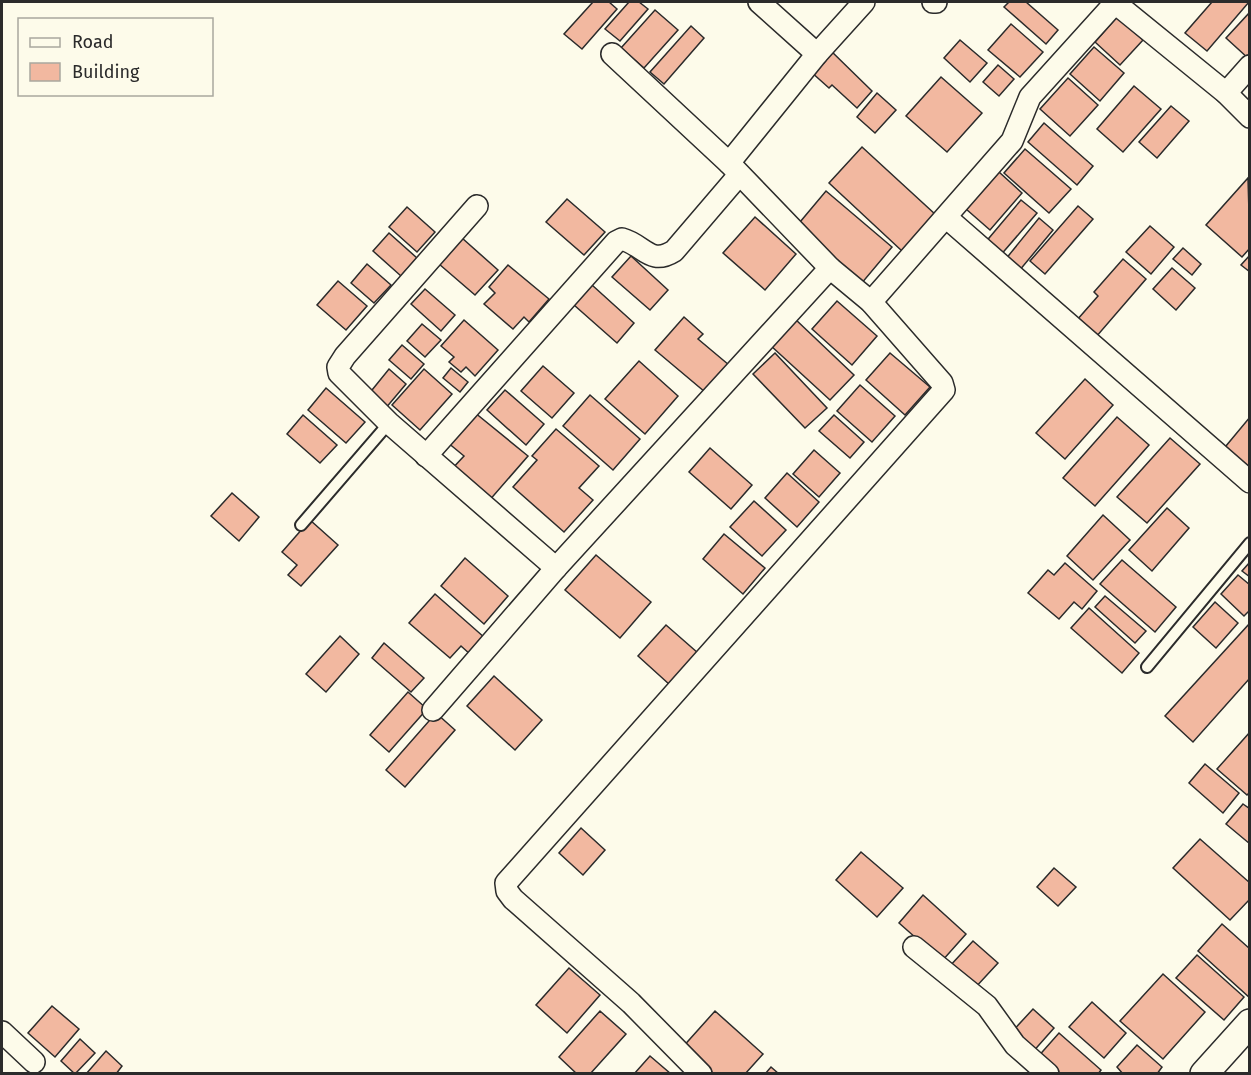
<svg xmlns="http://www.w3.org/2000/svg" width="1251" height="1075" viewBox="0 0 1251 1075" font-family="'Fira Sans',sans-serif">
  <rect width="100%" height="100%" fill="#fdfbea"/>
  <g fill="#f2b8a0" stroke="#2b2b2b" stroke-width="1.5">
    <path d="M593,2H609L617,9L582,49L564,34Z"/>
    <path d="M629,2H639L648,9L620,41L605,29Z"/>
    <path d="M1009,2H1026L1058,30L1046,44L1004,7Z"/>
    <path d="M1212,2H1249L1207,51L1185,33Z"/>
    <path d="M655,10L678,30L644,68L621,48Z"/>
    <path d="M1250,12V58L1249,59L1226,38Z"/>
    <path d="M1117,17L1143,40L1120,65L1095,42Z"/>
    <path d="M1011,24L1043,52L1020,77L988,50Z"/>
    <path d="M691,26L704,38L664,84L650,72Z"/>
    <path d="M960,40L987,63L970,82L944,58Z"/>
    <path d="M1094,47L1124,73L1100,101L1070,74Z"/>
    <path d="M829,49L872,91L857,108L832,85L829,88L810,71Z"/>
    <path d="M998,65L1014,79L999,96L983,82Z"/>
    <path d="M941,77L982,113L947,152L906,116Z"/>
    <path d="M1068,78L1098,105L1070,136L1040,109Z"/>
    <path d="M1134,86L1161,109L1123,152L1097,129Z"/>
    <path d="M877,93L896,110L875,133L857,117Z"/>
    <path d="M1171,106L1189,121L1157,158L1139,142Z"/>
    <path d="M1044,123L1093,166L1077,185L1028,142Z"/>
    <path d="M862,147L936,215L902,251L829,183Z"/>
    <path d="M1025,149L1071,189L1049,213L1004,173Z"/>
    <path d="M999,172L1022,193L990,230L966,209Z"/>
    <path d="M1248,178L1250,248L1242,257L1206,225Z"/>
    <path d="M826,191L892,247L861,284L795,228Z"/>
    <path d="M567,199L605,232L584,255L546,222Z"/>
    <path d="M1021,200L1037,213L999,257L984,244Z"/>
    <path d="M1078,206L1093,219L1045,274L1030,261Z"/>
    <path d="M407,207L435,232L417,252L389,227Z"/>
    <path d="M755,217L796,254L765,290L723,253Z"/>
    <path d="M1039,218L1053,230L1019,271L1005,260Z"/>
    <path d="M1150,226L1174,247L1151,274L1126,252Z"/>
    <path d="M389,233L417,258L401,276L373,251Z"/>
    <path d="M462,238L498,270L475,295L439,264Z"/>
    <path d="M1183,248L1201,264L1192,275L1173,259Z"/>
    <path d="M1250,255V272L1241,265Z"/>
    <path d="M631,256L668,290L650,310L612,277Z"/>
    <path d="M1123,259L1146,279L1096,337L1077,320L1098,296L1094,292Z"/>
    <path d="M367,264L391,285L374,303L351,283Z"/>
    <path d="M508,265L549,299L529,322L524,317L513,329L484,304L495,293L489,287Z"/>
    <path d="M1172,268L1195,288L1176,310L1153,289Z"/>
    <path d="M338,281L367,306L346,330L317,305Z"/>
    <path d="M592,285L634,323L617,343L574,305Z"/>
    <path d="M425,289L455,315L441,331L411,304Z"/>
    <path d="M837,301L877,336L852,365L812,329Z"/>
    <path d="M684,317L703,334L698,339L729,365L705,392L655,350Z"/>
    <path d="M794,318L854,375L830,400L770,345Z"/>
    <path d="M464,320L498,350L475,376L466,367L461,372L449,362L454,357L441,346Z"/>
    <path d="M422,324L441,340L425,357L407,341Z"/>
    <path d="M402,345L424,364L411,379L389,360Z"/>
    <path d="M775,353L827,408L805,428L753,374Z"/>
    <path d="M890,353L930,387L905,415L866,380Z"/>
    <path d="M639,361L678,396L645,434L605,399Z"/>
    <path d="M543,366L574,393L552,418L521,391Z"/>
    <path d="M451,368L468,382L460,392L443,378Z"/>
    <path d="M389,369L406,384L385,409L368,395Z"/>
    <path d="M424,369L452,394L420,430L392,405Z"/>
    <path d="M1085,379L1113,405L1065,459L1036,433Z"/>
    <path d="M860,385L895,416L872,442L837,411Z"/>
    <path d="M326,388L365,422L346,443L308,410Z"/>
    <path d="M505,390L544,424L526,445L487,410Z"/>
    <path d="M590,395L640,439L613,470L563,426Z"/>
    <path d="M474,412L528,456L488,502L451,470L464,456L447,442Z"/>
    <path d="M303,415L337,445L320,463L287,434Z"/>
    <path d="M834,415L864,442L850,458L819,431Z"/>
    <path d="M1117,417L1149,445L1095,506L1063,478Z"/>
    <path d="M1250,417V476L1221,452Z"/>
    <path d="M556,429L599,466L579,488L593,500L564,532L513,487L537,460L532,456Z"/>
    <path d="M1170,438L1200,464L1147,523L1117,497Z"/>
    <path d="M710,448L752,485L731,509L689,472Z"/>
    <path d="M814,450L840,473L819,497L793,474Z"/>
    <path d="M787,473L819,502L797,527L765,498Z"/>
    <path d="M232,493L259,517L239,541L211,516Z"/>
    <path d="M754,501L786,530L762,556L730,527Z"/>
    <path d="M1167,508L1189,528L1152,571L1129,550Z"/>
    <path d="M1103,515L1130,540L1093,580L1067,556Z"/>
    <path d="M310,520L338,545L301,586L288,575L297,565L282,552Z"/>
    <path d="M724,534L765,568L743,594L703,559Z"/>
    <path d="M596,555L651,602L620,638L565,590Z"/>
    <path d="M465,558L508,596L484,624L441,586Z"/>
    <path d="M1122,560L1176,607L1155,632L1100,584Z"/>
    <path d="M1250,562V577L1242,571Z"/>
    <path d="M1065,563L1097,591L1082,609L1074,602L1059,619L1028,593L1048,570L1054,575Z"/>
    <path d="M1238,575L1250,585V610L1244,616L1221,594Z"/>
    <path d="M435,594L485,638L471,655L461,646L450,658L409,623Z"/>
    <path d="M1105,596L1146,631L1135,643L1095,607Z"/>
    <path d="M1215,602L1238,623L1216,648L1193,627Z"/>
    <path d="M1089,608L1139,653L1122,673L1071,628Z"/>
    <path d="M1250,623V678L1193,742L1165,716Z"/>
    <path d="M666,625L698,653L670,685L638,656Z"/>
    <path d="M340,636L359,654L326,692L306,674Z"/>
    <path d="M384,643L424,678L411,692L372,658Z"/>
    <path d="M494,676L542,720L515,750L467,706Z"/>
    <path d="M408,692L427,709L389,752L370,735Z"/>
    <path d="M436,713L455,730L405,787L386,770Z"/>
    <path d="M1250,732V792L1247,795L1217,769Z"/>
    <path d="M1205,764L1239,793L1223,813L1189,783Z"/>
    <path d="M1243,804L1250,809V844L1226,824Z"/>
    <path d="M581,828L605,850L583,875L559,853Z"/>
    <path d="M1200,839L1250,883V899L1230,920L1173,868Z"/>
    <path d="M861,852L903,888L877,917L836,880Z"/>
    <path d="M1054,868L1076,887L1058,906L1037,887Z"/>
    <path d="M923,895L966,934L942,961L899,923Z"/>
    <path d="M1222,924L1250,949V998L1198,951Z"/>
    <path d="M973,941L998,963L974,989L949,967Z"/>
    <path d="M1197,955L1244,997L1224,1020L1176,978Z"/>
    <path d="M569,968L600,995L567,1033L536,1005Z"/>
    <path d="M1163,974L1205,1012L1163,1059L1120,1021Z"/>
    <path d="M1092,1002L1126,1033L1104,1058L1069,1027Z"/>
    <path d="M52,1006L79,1029L55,1057L28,1033Z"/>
    <path d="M1033,1009L1054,1028L1031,1054L1009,1035Z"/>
    <path d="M600,1011L626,1034L590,1074H577L559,1057Z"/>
    <path d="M715,1011L763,1054L745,1074H709L681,1049Z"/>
    <path d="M1059,1033L1101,1070L1098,1074H1052L1036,1059Z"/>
    <path d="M80,1039L95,1053L75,1074L61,1061Z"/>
    <path d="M1137,1045L1162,1067L1157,1074H1123L1117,1067Z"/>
    <path d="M106,1051L122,1066L116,1074H86Z"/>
    <path d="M650,1056L671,1074H634Z"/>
    <path d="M771,1067L779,1074H765Z"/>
  </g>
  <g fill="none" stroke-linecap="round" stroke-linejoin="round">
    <defs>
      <g id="service">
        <path d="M301,525L389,423"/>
        <path d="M1147,667L1250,543"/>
      </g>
      <g id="minor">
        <path d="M933,2H936"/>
        <path d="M1114,2L1226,93L1250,117"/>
        <path d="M612,54L729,163"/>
        <path d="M817,54L864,2"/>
        <path d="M1226,93L1250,66"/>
        <path d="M477,206L345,356L338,367L339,373L389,423L556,568"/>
        <path d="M947,218L1250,482"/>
        <path d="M871,302L1012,141L1030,97L1115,3"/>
        <path d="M426,456L616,242L622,239C644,245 650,266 674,251L739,175"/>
        <path d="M433,710L556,568L830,268"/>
        <path d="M914,947L987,1006L1015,1045L1048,1074"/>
        <path d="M2,1032L34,1062"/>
        <path d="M701,1074L631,1003L513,899L507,891L506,883L944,390L942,383L871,302L830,268L729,163L817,54L759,2"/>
      </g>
      <path id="tertiary" d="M1204,1074L1250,1023"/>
    </defs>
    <use href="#service" stroke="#2b2b2b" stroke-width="14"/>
    <use href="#minor" stroke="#2b2b2b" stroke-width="24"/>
    <use href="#tertiary" stroke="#2b2b2b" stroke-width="30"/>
    <use href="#service" stroke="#fdfbea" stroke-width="10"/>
    <use href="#minor" stroke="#fdfbea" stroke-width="21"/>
    <use href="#tertiary" stroke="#fdfbea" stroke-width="27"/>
  </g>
  <rect width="1251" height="1075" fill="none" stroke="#2b2b2b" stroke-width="6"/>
  <rect x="18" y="18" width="195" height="78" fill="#fdfbea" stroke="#a9a89e" stroke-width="1.5"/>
  <rect x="30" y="38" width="30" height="9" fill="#fdfbea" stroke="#a9a89e" stroke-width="1.5"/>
  <text x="72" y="48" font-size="18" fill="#2b2b2b">Road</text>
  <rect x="30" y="63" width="30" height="18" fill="#f2b8a0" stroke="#a9a89e" stroke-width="1.5"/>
  <text x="72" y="78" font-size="18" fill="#2b2b2b">Building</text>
</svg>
